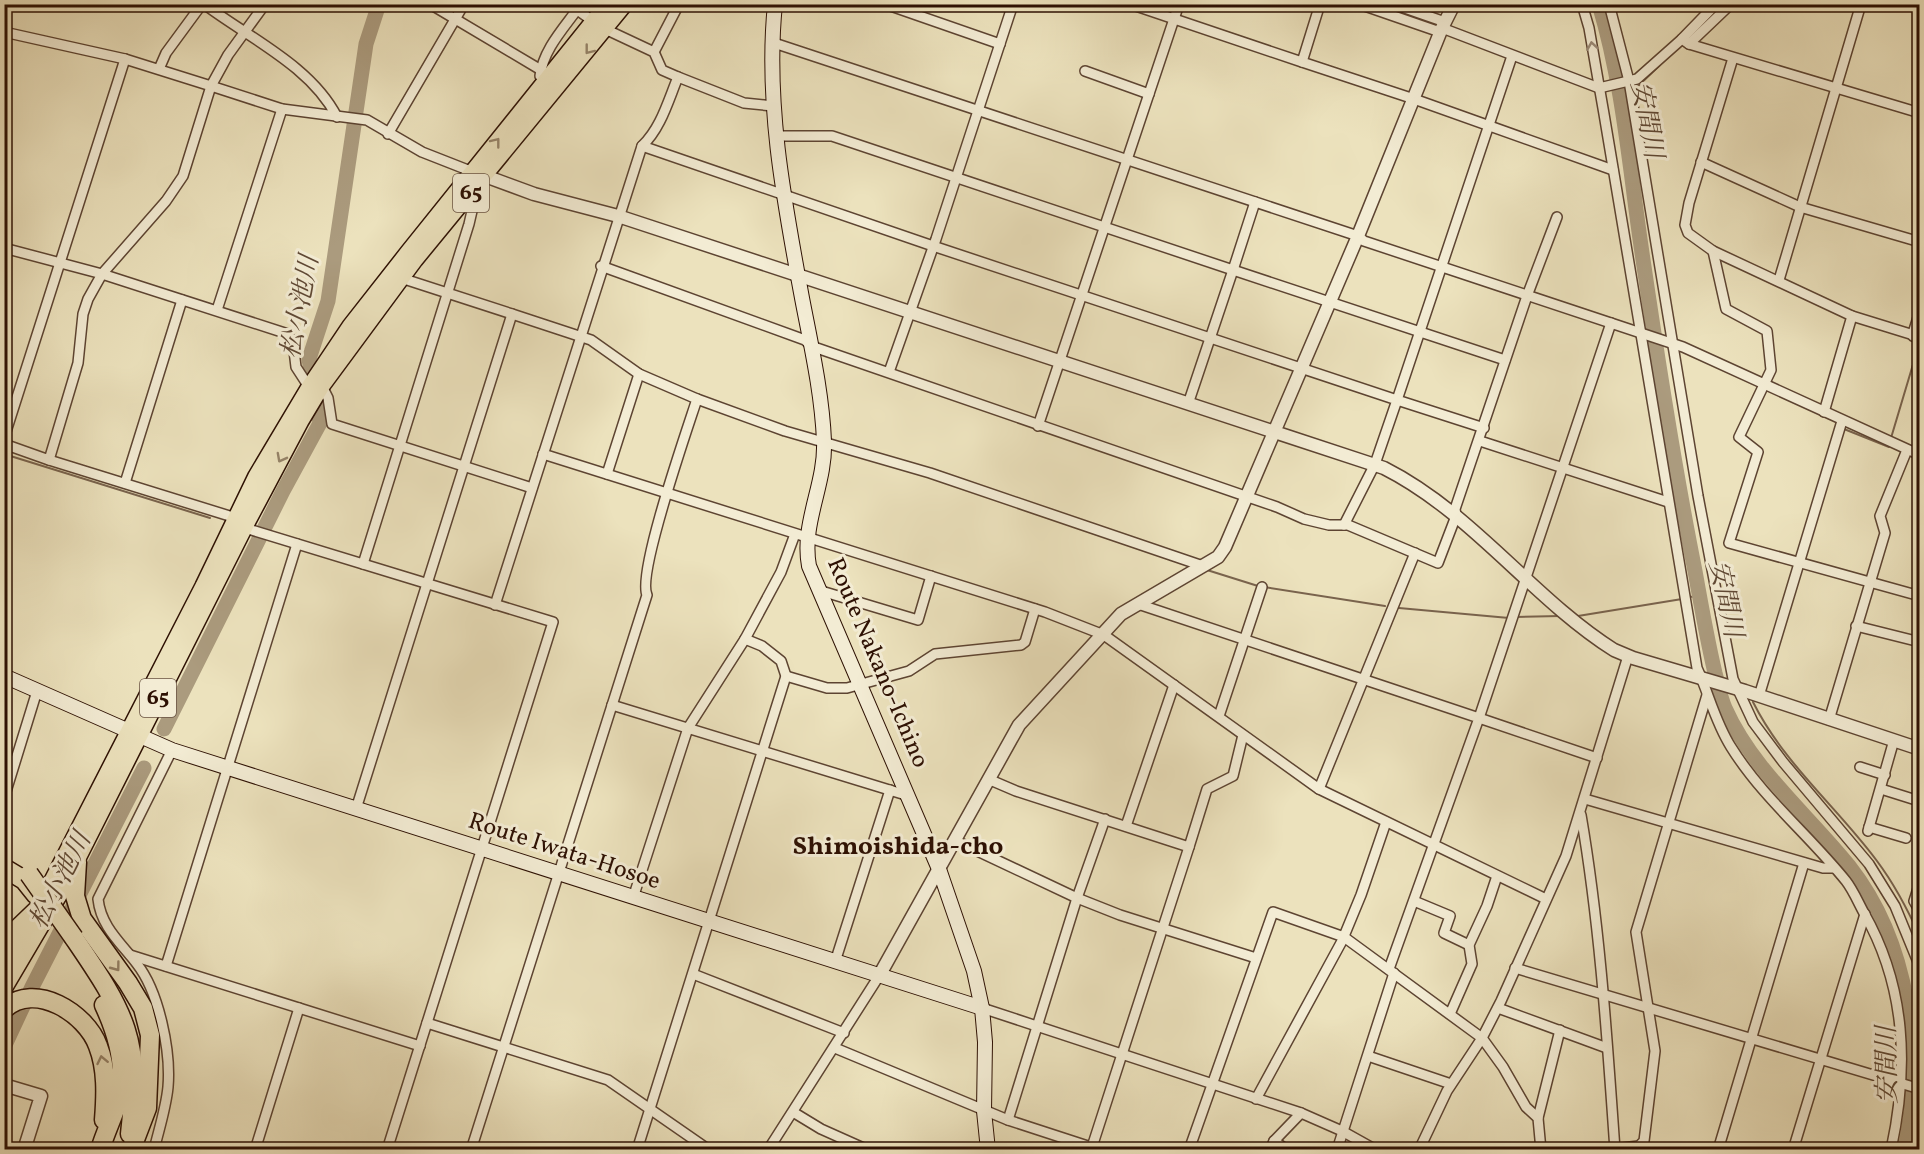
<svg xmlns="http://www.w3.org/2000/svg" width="1924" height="1154" viewBox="0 0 1924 1154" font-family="Vollkorn,'Noto Serif JP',serif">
  <rect width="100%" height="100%" fill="#ece2bd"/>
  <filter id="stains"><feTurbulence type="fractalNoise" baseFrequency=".00333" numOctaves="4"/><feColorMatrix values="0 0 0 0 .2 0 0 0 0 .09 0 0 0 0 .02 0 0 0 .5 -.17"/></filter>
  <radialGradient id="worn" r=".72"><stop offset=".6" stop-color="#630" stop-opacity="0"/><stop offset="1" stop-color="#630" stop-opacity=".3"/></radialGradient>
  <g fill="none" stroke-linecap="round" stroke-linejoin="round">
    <g stroke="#79634d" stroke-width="2">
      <path d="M1634,90L1660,65"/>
      <path d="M1620,106L1628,96"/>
      <path d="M1844,429L1889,447"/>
      <path d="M1891,438L1920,341"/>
      <path d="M4,454L210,518"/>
      <path d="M1207,570L1258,586"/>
      <path d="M1264,587L1385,606"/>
      <path d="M1689,597L1699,596"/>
      <path d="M1399,608L1509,618"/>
      <path d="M1578,616L1682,599"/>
      <path d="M1515,617L1560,616"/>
      <path d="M1753,702C1784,764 1837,807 1877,861C1895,885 1908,910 1920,937"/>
    </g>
    <g stroke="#ab9b7e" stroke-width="15">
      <path d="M1599,4C1622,80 1629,161 1640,239C1656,350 1673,461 1695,571C1701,605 1707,639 1715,673C1718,684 1720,697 1725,708C1752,769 1808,815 1849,866C1909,942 1924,1056 1905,1150"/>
      <path d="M164,729L283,491L320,423L309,359L328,301L366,44L379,4"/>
      <path d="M4,1047L32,987L144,768"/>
    </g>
    <defs>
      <g id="minor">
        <path d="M204,4C249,38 311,66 337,117"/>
        <path d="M265,4L228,55L211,86L282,109L367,120L422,152L473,172"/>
        <path d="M430,4L541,70"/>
        <path d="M569,4L593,21"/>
        <path d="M885,4L1000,44"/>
        <path d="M1130,4L1302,62"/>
        <path d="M1320,4L1302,62L1414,99L1613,170"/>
        <path d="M1359,4L1440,32"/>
        <path d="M1393,4L1445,22"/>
        <path d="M1582,4L1589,28L1604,114L1697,668C1709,694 1715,722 1731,747C1762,797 1809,835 1846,881C1853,890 1858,902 1864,913C1906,987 1909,1067 1891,1150"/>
        <path d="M1609,4L1629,81L1698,496L1733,679L1753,722L1783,762L1869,864L1895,906L1920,967"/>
        <path d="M4,15L7,4"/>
        <path d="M1442,28L1599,88L1637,79L1682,39L1689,44L1731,4"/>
        <path d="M605,29L654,52L662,70L678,77"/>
        <path d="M4,32L125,59L211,86L183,176L166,201L102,274L88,299L83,314L78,363L49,460L4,444"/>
        <path d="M1682,39L1716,4"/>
        <path d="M771,42L1358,236L1364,241L1683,347L1920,455"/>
        <path d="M1689,44L1920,113"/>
        <path d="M654,52L679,4"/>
        <path d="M1733,58L1689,203L1685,225L1688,233L1713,251L1852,316L1920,337"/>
        <path d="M159,69L166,53L202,4"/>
        <path d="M1085,71L1149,94"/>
        <path d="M540,76C543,51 562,30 576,11"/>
        <path d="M388,134L464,4"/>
        <path d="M776,136H832L1233,270L1255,202"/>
        <path d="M642,146C661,128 668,101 678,77L744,103L773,106"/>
        <path d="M1701,162L1800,207L1920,242"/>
        <path d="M4,248L102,274L288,334L293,342L296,367L309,387"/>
        <path d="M1713,251L1726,309L1767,331L1771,370L1739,437L1758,452L1729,543L1920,596"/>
        <path d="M601,266L805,340L811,346L1277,507L1304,519L1329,525H1348L1438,563L1456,516L1455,509L1527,296L1557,217"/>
        <path d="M401,278L512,314"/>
        <path d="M1779,280L1861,4"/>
        <path d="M217,310L282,109"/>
        <path d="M889,372L936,239L1013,4"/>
        <path d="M322,386L328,398L332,424L532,488"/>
        <path d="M697,399L785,431L930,473L1203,566"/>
        <path d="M1188,404L1233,270L1505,360"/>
        <path d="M1824,412L1852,316"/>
        <path d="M1038,426L1179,4"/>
        <path d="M1484,428L1397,400L1512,56"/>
        <path d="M4,438L125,59"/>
        <path d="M1480,441L1668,502"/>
        <path d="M543,454L1045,612L1104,635L1319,789L1546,899"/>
        <path d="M49,460L236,518"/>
        <path d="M607,474L639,374"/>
        <path d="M125,483L182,300"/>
        <path d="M245,528L553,622L387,1150"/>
        <path d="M363,564L469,224L475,198L474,189"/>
        <path d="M818,590L918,620L931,576"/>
        <path d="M1138,604L1479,718L1389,969"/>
        <path d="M495,605L642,146L933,246L1397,400L1375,464L1344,525"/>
        <path d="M1856,626L1920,642"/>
        <path d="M745,639L762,646L781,661L786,676"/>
        <path d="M1759,696L1842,421"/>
        <path d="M612,705L909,796"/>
        <path d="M1219,716L1262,587"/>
        <path d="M1829,720L1885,533L1880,516L1907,450"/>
        <path d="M1597,758L1479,718L1611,323"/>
        <path d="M1860,767L1885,775"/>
        <path d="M988,779L1016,791L1189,847L1092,1147"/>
        <path d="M1319,789L1415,553"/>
        <path d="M1881,789L1916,800"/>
        <path d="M4,798L37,691"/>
        <path d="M1585,799L1823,868H1834"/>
        <path d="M356,809L512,314L591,340L639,374L697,399C687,430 637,573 647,595L471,1150"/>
        <path d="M1581,815C1600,926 1607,1037 1615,1150"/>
        <path d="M1126,826L1174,685"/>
        <path d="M1869,827L1906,838"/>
        <path d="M1868,831L1894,740"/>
        <path d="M954,840L1077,898L1120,915L1256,958"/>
        <path d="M1189,847L1207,789L1233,776L1243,735"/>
        <path d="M1920,882L1914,901L1920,912"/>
        <path d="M633,898L688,728L745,639L781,572L795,534"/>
        <path d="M1414,901L1450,916L1444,933L1469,945"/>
        <path d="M130,955L420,1046"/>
        <path d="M835,962L890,790"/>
        <path d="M166,966L297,544"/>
        <path d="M1515,968L1920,1089"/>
        <path d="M693,974L844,1033"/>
        <path d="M982,1008L1301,1113L1342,1131L1376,1150"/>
        <path d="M1498,1008L1607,1048"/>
        <path d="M1450,1014L1472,964L1469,945L1487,906L1497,876"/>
        <path d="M427,1023L608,1080L709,1150"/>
        <path d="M835,1048L1008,1120L1100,1150"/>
        <path d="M1368,1056L1451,1084"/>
        <path d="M1256,1099L1342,941L1361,895L1386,822"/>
        <path d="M793,1112L821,1129L868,1150"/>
        <path d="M1538,1118L1560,1030"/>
        <path d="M1008,1120L1077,898L1105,819"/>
        <path d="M1274,1141L1287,1150"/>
        <path d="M154,1150C159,1129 166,1108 168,1087C171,1051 159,992 137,964C121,943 101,927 98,899L172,750"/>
        <path d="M255,1150L299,1008"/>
        <path d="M637,1150L786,676L827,688H847L909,671L935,654L1021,645L1025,642L1035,609"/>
        <path d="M768,1150L879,976"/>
        <path d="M1189,1150L1273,912L1344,937L1482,1038L1503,1067L1526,1107L1538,1118L1541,1150"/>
        <path d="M1270,1150L1274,1141L1301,1113"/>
        <path d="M1337,1150L1394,973"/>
        <path d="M1419,1150L1447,1091L1482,1038L1501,1001L1566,856L1628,656"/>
        <path d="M1603,1150L1639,1146L1644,1141L1655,1051L1636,932L1707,695"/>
        <path d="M1718,1150L1804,863"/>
        <path d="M1793,1150L1865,914"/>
      </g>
      <g id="tertiary">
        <path d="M477,173L534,194L618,216L1384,468C1473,513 1532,598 1614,650L1633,658L1745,691L1920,749"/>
        <path d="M1914,335L1920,316"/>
        <path d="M879,976L1019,725L1121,614L1218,557L1225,547L1358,236L1442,28L1454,4"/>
        <path d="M4,1085L41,1096L24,1150"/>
      </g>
      <g id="secondary">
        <path d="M775,4C765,102 784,201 802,298C811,345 822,393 824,441C826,484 801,523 809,566L939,869L974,971L982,1008L985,1042L984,1111L988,1150"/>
        <path d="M4,676L172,750L982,1008"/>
      </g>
      <g id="primary">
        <path d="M40,904L203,586L256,476L309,387L350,326L408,252L607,4"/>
        <path d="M4,962L28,925"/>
        <path d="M4,989L60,894L247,523L301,421L322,386L415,260L625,4"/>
      </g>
      <g id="motorway">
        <path d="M77,862L75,896L82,919L128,983L143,1008L150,1035L147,1108L131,1150"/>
        <path d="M4,868L24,880L36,895"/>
        <path d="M4,937L10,936L36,911"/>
        <path d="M74,938C126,1014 141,1040 130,1134"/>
        <path d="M4,1009C35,981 86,1013 98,1046C107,1069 106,1095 104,1120"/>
        <path d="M100,1150C105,1133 113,1117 118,1101C128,1069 117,1033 104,1005"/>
      </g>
    </defs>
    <use href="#minor" stroke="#5d4432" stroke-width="12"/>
    <use href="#tertiary" stroke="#5d4432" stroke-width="15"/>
    <use href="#secondary" stroke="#2d1003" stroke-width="16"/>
    <use href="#primary" stroke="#2d1003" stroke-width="18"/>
    <use href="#motorway" stroke="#2d1003" stroke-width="21"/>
    <use href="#minor" stroke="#f3ecd4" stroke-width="9"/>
    <use href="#tertiary" stroke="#f3ecd4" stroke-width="12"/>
    <use href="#secondary" stroke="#f3ecd4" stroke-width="14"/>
    <use href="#primary" stroke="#ece2bd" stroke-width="15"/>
    <use href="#motorway" stroke="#ece2bd" stroke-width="18"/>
    <defs>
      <path id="motorway-bridge" d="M29,874L74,938"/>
    </defs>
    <use href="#motorway-bridge" stroke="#2d1003" stroke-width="21" stroke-linecap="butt"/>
    <use href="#motorway-bridge" stroke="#ece2bd" stroke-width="18"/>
  </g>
  <defs><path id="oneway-chevron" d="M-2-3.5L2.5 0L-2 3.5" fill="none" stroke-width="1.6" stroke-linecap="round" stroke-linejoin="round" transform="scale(1.5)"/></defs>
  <use stroke="#9a8976" href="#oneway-chevron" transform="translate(1592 46) rotate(-99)"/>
  <g stroke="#968469">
    <use href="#oneway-chevron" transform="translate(589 50) rotate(128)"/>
    <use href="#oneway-chevron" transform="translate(496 142) rotate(-52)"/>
    <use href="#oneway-chevron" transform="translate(281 458) rotate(118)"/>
    <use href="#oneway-chevron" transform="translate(116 967) rotate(53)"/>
    <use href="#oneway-chevron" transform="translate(102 1060) rotate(-102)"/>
  </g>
  <g text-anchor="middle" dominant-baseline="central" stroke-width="6" stroke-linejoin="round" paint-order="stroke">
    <g fill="#f3ecd4" stroke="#685242" stroke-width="1.5">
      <rect x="453" y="174" width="36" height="38" rx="4.5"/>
      <rect x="140" y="679" width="36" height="38" rx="4.5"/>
    </g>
    <g font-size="22" font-weight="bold" fill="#2d1003">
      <text x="471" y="193">65</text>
      <text x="158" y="698">65</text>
    </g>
    <g font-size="24" fill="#2d1003" stroke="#f3ecd4">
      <text transform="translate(877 663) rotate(67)">Route Nakano-Ichino</text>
      <text transform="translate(564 852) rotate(18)">Route Iwata-Hosoe</text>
    </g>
    <g font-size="26" font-style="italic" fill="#5f4834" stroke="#f3ecd4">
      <text transform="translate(1646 120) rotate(79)">安間川</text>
      <text transform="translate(301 307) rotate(-79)">松小池川</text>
      <text transform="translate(1725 599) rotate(78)">安間川</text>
      <text transform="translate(61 881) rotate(-63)">松小池川</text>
      <text transform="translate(1888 1065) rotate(-91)">安間川</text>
    </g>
    <g font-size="26" font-weight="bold" fill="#2d1003" stroke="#f3ecd4">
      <text x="898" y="847">Shimoishida-cho</text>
    </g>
  </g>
  <rect width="1924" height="1154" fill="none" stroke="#ece2bd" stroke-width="24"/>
  <rect x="6" y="6" width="1912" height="1142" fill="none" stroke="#2d1003" stroke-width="3"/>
  <rect x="12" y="12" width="1900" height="1130" fill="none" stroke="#2d1003" stroke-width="1.5"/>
  <rect width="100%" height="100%" filter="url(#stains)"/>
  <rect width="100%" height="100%" fill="url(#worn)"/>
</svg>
